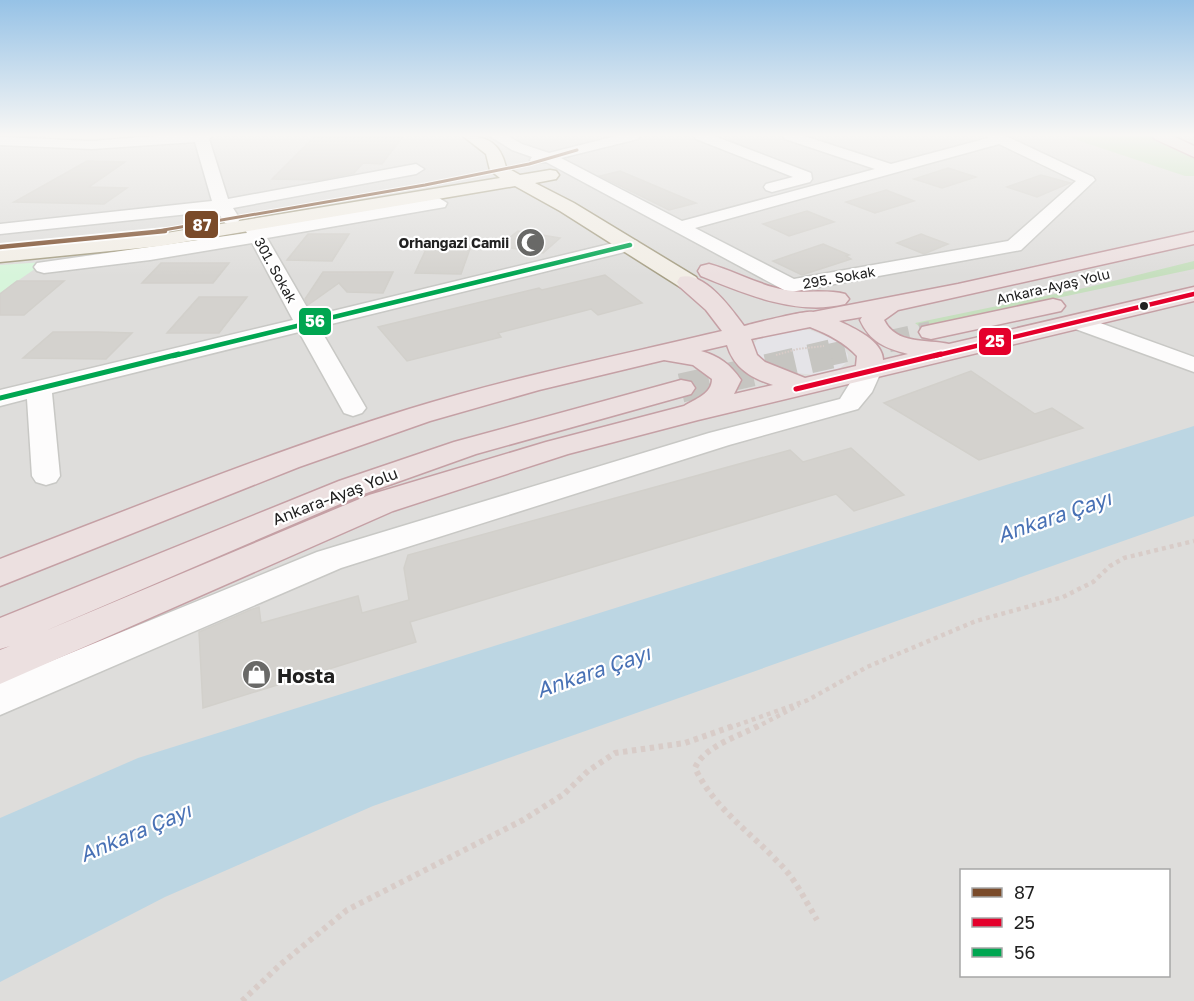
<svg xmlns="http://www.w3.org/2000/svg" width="1194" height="1001" viewBox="0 0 1194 1001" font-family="'Golos Text',sans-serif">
  <rect width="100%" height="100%" fill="#efeee9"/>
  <path fill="#dedddb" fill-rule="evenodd" d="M0,136H1194V1001H0ZM962,870H1168V976H962Z"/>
  <path fill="#f6f7e5" d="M50,136H194L134,142L38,141Z"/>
  <g fill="#c6dfbe">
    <path d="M1065,136H1148L1194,157V176H1185Z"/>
    <path d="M1194,261V269L920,327L915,323L1089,287Z"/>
  </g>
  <path fill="#d7f5db" d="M45,262L0,293V265Z"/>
  <path fill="#e5e4e8" d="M795,329L810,330L836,340L844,347L848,355L847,362L839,369L828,373L813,375L782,371L759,360L754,351V344L759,337Z"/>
  <path fill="#bcd6e3" d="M1194,426V516L373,806L165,897L0,982V818L138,758Z"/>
  <g fill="#d4d2ce" stroke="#d2d0cb" stroke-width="1.5">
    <path d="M315,136H403L382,164L363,163L354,173L320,180L272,179Z"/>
    <path d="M87,161L125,162L89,187L127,188L104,204L14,202Z"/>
    <path d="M948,168L976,177L942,188L914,179Z"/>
    <path d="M620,171L696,203L669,210L600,176Z"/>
    <path d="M1041,175L1070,183L1037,197L1007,187Z"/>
    <path d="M886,190L914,201L875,213L846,202Z"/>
    <path d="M807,211L834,222L789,236L763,224Z"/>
    <path d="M518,231L560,238L543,253L499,246Z"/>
    <path d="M308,234H349L332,261L287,260Z"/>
    <path d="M921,234L926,236L948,244L924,254L897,243Z"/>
    <path d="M823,244L849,255L846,256L851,259L802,275L773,261Z"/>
    <path d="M428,245L471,246L461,274L415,273Z"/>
    <path d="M161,263H229L213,283H142Z"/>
    <path d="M323,272H393L383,293L347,292L339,283L308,305L305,299Z"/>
    <path d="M605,275L642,303L598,315L591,309L498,333L501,337L407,361L378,327L539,288L542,290Z"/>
    <path d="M17,281H64L24,315H0V294Z"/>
    <path d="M199,297H247L219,333H167Z"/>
    <path d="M53,332H98L132,333L106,359L23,358Z"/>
    <path d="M971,371L1035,414L1052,408L1083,428L979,460L884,403Z"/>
    <path d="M851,448L904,495L854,511L836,494L410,622L416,642L203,708L199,632L250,610L259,607L261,623L358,596L362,613L409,600L404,568L408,555L790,450L803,462Z"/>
  </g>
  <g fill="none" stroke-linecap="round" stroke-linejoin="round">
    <path stroke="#c6c5c1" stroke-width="22" stroke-dasharray="22 11" stroke-linecap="butt" d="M824,356L931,332"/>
    <path stroke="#c6c5c1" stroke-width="29" stroke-dasharray="29 15" stroke-linecap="butt" d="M681,388L831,354"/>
    <defs>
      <g id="minor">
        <path d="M155,136H212L209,139L228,199L416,164L424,169L416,174L233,208L240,219L237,223H225L217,211L0,234V224L212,201L195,142L92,149L0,145V137L92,141Z"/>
        <path d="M490,136H508L522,144L549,153L616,136H640L638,139L561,158L682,221L875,169L785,139L783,136H804L891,164L988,138L987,136H1006L1093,177L1095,180L1021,250L791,292L784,290L546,162L532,163L530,160L532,157L512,150ZM999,144L1076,181L1008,241L794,279L695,228Z"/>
        <path d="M694,136H714L811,173L812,179L810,182L772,192L766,190L764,187L766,184L793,177L696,139Z"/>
        <path d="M439,198L447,203L445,207L267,238L312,316L630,239L637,241L639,245L637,249L319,327L366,408L362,413L353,416L344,413L299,332L52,393L60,476L56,482L46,485L36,482L32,476L27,399L0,406V390L293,320L252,243L150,260L44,273L37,271L34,267L37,263L247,233L242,225L245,221H257L261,228Z"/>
        <path d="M1078,315L1194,357V372L1070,327L1067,322L1070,317Z"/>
        <path d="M869,365L878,367L881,372L872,392L858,409L729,445L341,568L0,715V682L317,552L709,433L840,399L860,367Z"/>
      </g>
      <path id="major" d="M463,136C488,136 500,143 506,167L520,175L550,170L556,171L559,175L556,179L535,183L574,203L696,277L699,282L696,287L688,289L680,287L560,211L515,186L160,246L0,262V250L160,234L500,178L490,170L486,154Z"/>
      <g id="highway">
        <path d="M1152,136H1173L1194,146V157L1155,139Z"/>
        <path d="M1194,232V244L898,310L884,320C896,345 927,339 949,344L1194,287V301L698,420L568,454L393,511L0,684V650L10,646L0,649V618L339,481L454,442L681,380L691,382L695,388L691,394L476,454L361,495L45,631L369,495L546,442L684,406C695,399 712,394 712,379L693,365L664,360L539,390L430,421L299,467L0,586V559C136,507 270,452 409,409C512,377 617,356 722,331L706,310L680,287L677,282L680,277C704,271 731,308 744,326C755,323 807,310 813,312L958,284ZM862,317L860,320C870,342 885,348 908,354L883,360C883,341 854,328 839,321ZM810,327C828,334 844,342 857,356L856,366L805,378L765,362L757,355L751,339ZM727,345C734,368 751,378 773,385L734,394L741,380C730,364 719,356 701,351Z"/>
        <path d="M709,264C735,271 758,285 785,290C805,294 826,289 845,294L849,299L845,304C797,316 745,294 701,276L698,271L701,266Z"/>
        <path d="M1053,299L1061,301L1065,306L1061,311L931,339L922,337L919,332L922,327L931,325Z"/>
      </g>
    </defs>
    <use href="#minor" stroke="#c8c8c5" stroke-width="3"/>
    <use href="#major" stroke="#a69f85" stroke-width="3"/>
    <use href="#highway" stroke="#c5a0a5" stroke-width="3"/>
    <path stroke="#d8ccc8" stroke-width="2" stroke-dasharray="1.5 1.5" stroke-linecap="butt" d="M776,355L798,349L824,346"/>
    <g stroke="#d8ccc8" stroke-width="4.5" stroke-dasharray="4 4" stroke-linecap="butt">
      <path d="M729,728L808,700L867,667L976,621L1063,597L1093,582L1110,566L1124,558L1194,541"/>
      <path d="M755,728L799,705"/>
    </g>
    <g stroke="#d8ccc8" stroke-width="6" stroke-dasharray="4.5 4.5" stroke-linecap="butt">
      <path d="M758,726C739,736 703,747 695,768C714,808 749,831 778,862C795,878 805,900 817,920"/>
      <path d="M242,1001L281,964L347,910L523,820L564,794L588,771L615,753L685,743L733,726"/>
    </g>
    <use href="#minor" fill="#fdfcfc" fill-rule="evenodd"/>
    <use href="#major" fill="#f2eee6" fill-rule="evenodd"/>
    <use href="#highway" fill="#ece0e0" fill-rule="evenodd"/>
    <defs>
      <path id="bus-1-far1" d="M152,232L425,185L529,164L577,150"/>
      <path id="bus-1" d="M0,247L165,231"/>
      <path id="bus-2-far1" d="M934,356L1194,294"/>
      <path id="bus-2" d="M796,389L941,354"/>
      <path id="bus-3-far1" d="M173,356L630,245"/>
      <path id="bus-3" d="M0,398L179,354"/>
    </defs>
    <use href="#bus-1-far1" stroke="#fff" stroke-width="5"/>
    <use href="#bus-1" stroke="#fff" stroke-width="8"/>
    <use href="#bus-2-far1" stroke="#fff" stroke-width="8"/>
    <use href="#bus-2" stroke="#fff" stroke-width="9"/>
    <use href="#bus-3-far1" stroke="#fff" stroke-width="8"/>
    <use href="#bus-3" stroke="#fff" stroke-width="9"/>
    <use href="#bus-1-far1" stroke="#7a4b2a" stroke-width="3"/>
    <use href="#bus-1" stroke="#7a4b2a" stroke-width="4.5"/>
    <use href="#bus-2-far1" stroke="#e4002b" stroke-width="4.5"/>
    <use href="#bus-2" stroke="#e4002b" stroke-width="5"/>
    <use href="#bus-3-far1" stroke="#00a651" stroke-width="4.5"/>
    <use href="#bus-3" stroke="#00a651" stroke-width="5"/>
  </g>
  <linearGradient id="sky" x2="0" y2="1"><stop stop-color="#96c2e6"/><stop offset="0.49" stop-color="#f8f7f5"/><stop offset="1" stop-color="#f8f7f5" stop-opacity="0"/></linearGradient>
  <rect width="1194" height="276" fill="url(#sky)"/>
  <defs>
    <symbol id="mosque-disc" viewBox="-11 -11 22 22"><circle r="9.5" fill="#696967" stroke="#fff"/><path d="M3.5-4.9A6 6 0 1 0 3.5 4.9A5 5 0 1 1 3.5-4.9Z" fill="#fff"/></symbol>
    <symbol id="shop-disc" viewBox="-11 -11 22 22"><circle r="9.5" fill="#696967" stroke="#fff"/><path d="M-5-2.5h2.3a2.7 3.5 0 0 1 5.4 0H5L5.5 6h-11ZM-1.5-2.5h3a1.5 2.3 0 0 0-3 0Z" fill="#fff"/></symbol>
  </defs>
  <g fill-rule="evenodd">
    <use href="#mosque-disc" x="514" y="226" width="33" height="33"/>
    <use href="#shop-disc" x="240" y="658" width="33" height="33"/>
  </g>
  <circle fill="#212121" stroke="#fff" stroke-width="2" cx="1144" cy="306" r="5"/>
  <g text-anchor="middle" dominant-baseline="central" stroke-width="4.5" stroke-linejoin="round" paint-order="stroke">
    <g font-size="14" font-weight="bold" fill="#212121" stroke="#fff" text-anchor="end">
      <text x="509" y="242">Orhangazi Camii</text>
    </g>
    <g font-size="14" fill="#212121" stroke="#fff">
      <text transform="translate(276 270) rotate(61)">301. Sokak</text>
      <text transform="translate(839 277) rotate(-10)">295. Sokak</text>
      <text transform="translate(1053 286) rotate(-13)">Ankara-Ayaş Yolu</text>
    </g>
    <g font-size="16" fill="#212121" stroke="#fff">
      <text transform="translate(335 496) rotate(-21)">Ankara-Ayaş Yolu</text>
    </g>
    <g font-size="20" font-weight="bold" fill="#212121" stroke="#fff" text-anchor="start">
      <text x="277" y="675">Hosta</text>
    </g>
    <g font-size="21" font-style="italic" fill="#4871b5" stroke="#fff">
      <text transform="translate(1054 516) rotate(-19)">Ankara Çayı</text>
      <text transform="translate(593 671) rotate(-19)">Ankara Çayı</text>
      <text transform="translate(135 832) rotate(-23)">Ankara Çayı</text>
    </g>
  </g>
  <g stroke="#fff" stroke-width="2">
    <rect x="184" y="210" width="35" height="29" rx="6" fill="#7a4b2a"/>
    <rect x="298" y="307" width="34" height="29" rx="6" fill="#00a651"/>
    <rect x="978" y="327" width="34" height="29" rx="6" fill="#e4002b"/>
  </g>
  <g font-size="16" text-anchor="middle" font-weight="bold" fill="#fff">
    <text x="202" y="231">87</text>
    <text x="315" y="327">56</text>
    <text x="995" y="347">25</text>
  </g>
  <rect x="960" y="869" width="210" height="108" fill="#ffffff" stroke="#a6a6a6" stroke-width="1.5"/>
  <rect x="972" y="888" width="30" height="9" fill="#7a4b2a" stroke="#a6a6a6" stroke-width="1.5"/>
  <text x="1014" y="899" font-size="18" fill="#212121">87</text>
  <rect x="972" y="918" width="30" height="9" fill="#e4002b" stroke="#a6a6a6" stroke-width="1.5"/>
  <text x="1014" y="929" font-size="18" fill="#212121">25</text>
  <rect x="972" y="948" width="30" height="9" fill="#00a651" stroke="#a6a6a6" stroke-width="1.5"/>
  <text x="1014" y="959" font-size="18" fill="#212121">56</text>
</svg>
